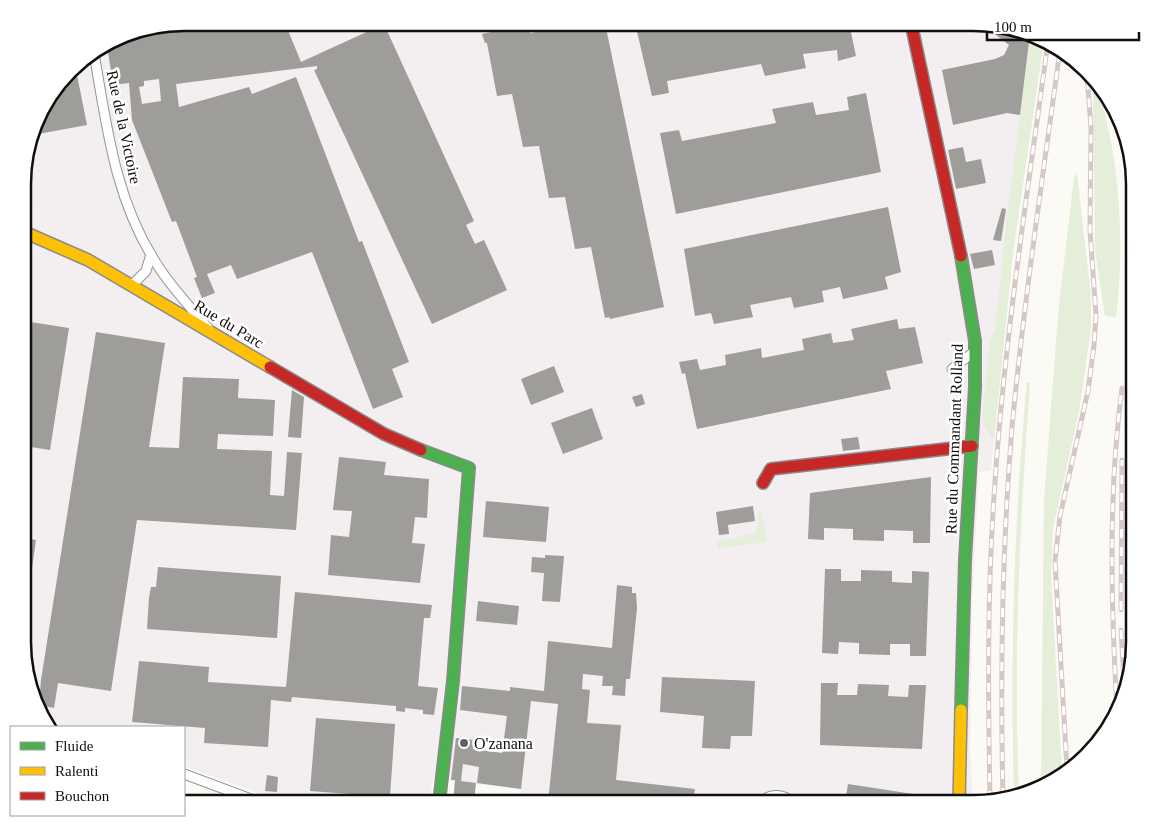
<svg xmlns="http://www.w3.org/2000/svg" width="1157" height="826" viewBox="0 0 1157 826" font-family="Georgia,serif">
  <rect width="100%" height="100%" fill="#fbfaf5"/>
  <path fill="#f3eef0" d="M184,23H284L287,28L308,23H983L1034,35L991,471L979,472L972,604L970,750L973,803H519L521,789L433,779L429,803H286L184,766V727H48L44,723L24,663V163L44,103L78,62L132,31Z"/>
  <g fill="#e5eed8">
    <path d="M1031,34L1044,40L1013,254L994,440L982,423L990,340L995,331L1008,207Z"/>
    <path d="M1093,82L1098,88C1120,162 1125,241 1116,317L1105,316L1095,251Z"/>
    <path d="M1077,174L1091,296V329L1079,412L1053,528L1051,575L1062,772L1041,788L1044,501L1058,315L1074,177Z"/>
    <path d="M1134,242V292L1128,301L1130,264Z"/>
    <path d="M1027,382L1030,383C1020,519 1013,657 1019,793L1014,794C1010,656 1014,519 1027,382Z"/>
    <path d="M760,510L767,538L765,542L718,548L717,542L756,533Z"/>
  </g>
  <g fill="#9f9d9a" fill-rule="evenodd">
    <path d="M184,22L285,23L301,62L384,24L474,221L466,225L475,244L484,240L507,290L432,324L314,70L317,69V66L176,84L179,107L249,87L252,94L296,77L359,242L362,241L409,362L392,369L403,397L373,409L312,252L237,279L231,265L207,274L215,293L202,298L194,278L197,277L176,221L172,222L132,120L129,83L113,85L107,45L132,31ZM159,79L161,101L142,104L139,87L144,86V81Z"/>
    <path d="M582,23H605L664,307L610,319L609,317L605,318L591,247L575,249L565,197L549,198L539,146L523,147L512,94L497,96L487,43H485L482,34L524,25L525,30L529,29L530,33Z"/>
    <path d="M635,23H849L856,56L838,61L837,50L803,54L806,68L765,76L761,64L667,81L669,93L652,96Z"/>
    <path d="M980,23L1030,34L1020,115L1007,113L953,125L942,70L995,59L1004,55L1009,45Z"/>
    <path d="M75,65L87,125L33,135L44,103Z"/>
    <path d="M866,93L881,172L676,214L660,133L679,130L682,141L776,123L772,109L813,102L816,115L849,110L847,97Z"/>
    <path d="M963,147L966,162L981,159L986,183L956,189L948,150Z"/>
    <path d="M888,207L901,272L885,277L888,289L843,299L840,287L822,291L824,302L794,308L791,297L750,305L753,317L714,324L711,313L695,316L684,249Z"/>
    <path d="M1002,208L1006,209L1001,241L993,240Z"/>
    <path d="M992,250L995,265L974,269L970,254Z"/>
    <path d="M897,319L899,329L915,327L923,363L886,371L891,389L697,429L685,373L682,374L679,362L697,359L700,370L726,365L725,355L761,348L762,358L804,350L802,339L831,333L833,343L854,340L851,329Z"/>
    <path d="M24,321L69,328L50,450L24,446Z"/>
    <path d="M96,332L165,343L149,447L179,448L183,377L239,379L238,398L275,400L273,436L218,434L217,449L272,451L270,495L284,496L287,452L302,453L296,530L137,520L111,691L58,683L54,708L39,705L41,680Z"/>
    <path d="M554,366L564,392L531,405L521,379Z"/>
    <path d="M292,390L304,397L301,438L288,437Z"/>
    <path d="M642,394L645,404L636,407L632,397Z"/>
    <path d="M592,408L603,439L563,454L551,423Z"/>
    <path d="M858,437L860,449L843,451L841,439Z"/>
    <path d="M339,457L386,462L384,475L429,479L427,518L415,517L412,543L425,544L420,583L328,575L331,535L349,537L352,511L333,510Z"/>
    <path d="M931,477L930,543H913V531L884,530V541L853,540V529L824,528V540L808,539L810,493Z"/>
    <path d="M486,501L549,507L546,542L483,537Z"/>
    <path d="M753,506L755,521L728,525L729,534L719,535L716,512Z"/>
    <path d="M24,538L36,540L29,589H24Z"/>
    <path d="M545,555L564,556L560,602L542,601L544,573L531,572L532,557L545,558Z"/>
    <path d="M158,567L281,576L277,638L147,629L149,597L151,587H156Z"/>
    <path d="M825,569H841V581H861V570L892,571V582L912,583V571L929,572L926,656H910V644H890V655L859,654V643L839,642L838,654L822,653Z"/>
    <path d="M617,585L632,587V593H636L637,608L630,679H626L625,696L612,695L613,686H602L603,676L583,674L582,689L590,690L587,723L621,725L616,780L695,789L693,803H548L558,704L531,701L521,789L477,783L479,767L463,764L461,781L476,783L474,803H453L455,780H451L456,738L474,740L473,749L502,753L507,716L460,710L462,686L510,691V687L544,691L548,641L612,648Z"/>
    <path d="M295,592L432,605L430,618H424L418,686L438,688L434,715L423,714V710L405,708V712L396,711V706L292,697L291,702L271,700L268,747L204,743L205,728L132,722L139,661L209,667L208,682L286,687Z"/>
    <path d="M478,601L519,606L517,625L476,621Z"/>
    <path d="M662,677L755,681L752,736H731L730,749L702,748L704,716L660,712Z"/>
    <path d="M821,683H838L837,695H857L858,684L889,685L888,696L908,697L909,685H926L922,749L820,745Z"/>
    <path d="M316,718L395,724L390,797L310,791Z"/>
    <path d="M267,775L278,777L277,792L265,791Z"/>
    <path d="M848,784L913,794L912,803H845Z"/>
  </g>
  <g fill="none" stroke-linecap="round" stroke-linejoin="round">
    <defs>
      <g id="street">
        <path d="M94,53C107,128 115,201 158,266C172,288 191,308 208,328"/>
        <path d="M132,285L146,271L151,254"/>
        <path d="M952,369L975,351"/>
        <path d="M184,774L262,803"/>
        <path d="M759,803C770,793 783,793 794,803"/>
      </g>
      <g id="fast">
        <path d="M961,256L975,341V387L965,560L961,710"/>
        <path d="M421,450L469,468L453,681L439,803"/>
      </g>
      <g id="slow">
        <path d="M24,232L88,260L270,367"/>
        <path d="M959,803L961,710"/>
      </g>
      <g id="jam">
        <path d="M911,23L961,256"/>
        <path d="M270,367L384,434L421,450"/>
        <path d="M763,483L771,469L972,446"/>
      </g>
    </defs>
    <use href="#street" stroke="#959593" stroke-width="11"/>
    <use href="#fast" stroke="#8c8b89" stroke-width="14"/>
    <use href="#slow" stroke="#8c8b89" stroke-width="14"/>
    <use href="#jam" stroke="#8c8b89" stroke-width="14"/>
    <use href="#street" stroke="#fefefe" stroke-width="9"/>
    <use href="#fast" stroke="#4caf50" stroke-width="11"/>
    <use href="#slow" stroke="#ffc107" stroke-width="11"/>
    <use href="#jam" stroke="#c62828" stroke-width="11"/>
    <defs>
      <g id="rail">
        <path d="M1121,610L1122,460"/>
        <path d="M1121,630L1125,696"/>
        <path d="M1117,710C1111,603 1108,494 1122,388"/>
        <path d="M1067,769L1055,561L1060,516L1088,391L1094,345L1096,315L1090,230L1091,128L1087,74"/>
        <path d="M1003,797C1000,673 1002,550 1012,427C1024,301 1043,175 1060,50"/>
        <path d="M990,800C988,694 987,588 995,482C1005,335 1028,189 1048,42"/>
      </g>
    </defs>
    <use href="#rail" stroke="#d6c8c7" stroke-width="5"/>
    <use href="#rail" stroke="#fff" stroke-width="3" stroke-dasharray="9" stroke-linecap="butt"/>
  </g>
  <circle fill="#626160" stroke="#fff" stroke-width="2" cx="464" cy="743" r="5"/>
  <g text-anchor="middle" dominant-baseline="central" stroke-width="5" stroke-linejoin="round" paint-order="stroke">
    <g font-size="16" fill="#0f0f0f" stroke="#fff">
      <text transform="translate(124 127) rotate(78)">Rue de la Victoire</text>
      <text transform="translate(229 324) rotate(31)">Rue du Parc</text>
      <text transform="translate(954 439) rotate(-88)">Rue du Commandant Rolland</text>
    </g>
    <g font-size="16" fill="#0f0f0f" stroke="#fff" text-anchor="start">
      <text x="474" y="743">O'zanana</text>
    </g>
  </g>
  <path d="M0 0H1157V826H0ZM184 31H973A153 153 0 0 1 1126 184V642A153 153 0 0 1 973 795H184A153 153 0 0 1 31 642V184A153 153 0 0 1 184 31Z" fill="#fff" fill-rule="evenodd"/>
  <path fill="none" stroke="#0f0f0f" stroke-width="2.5" d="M184 31H973A153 153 0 0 1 1126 184V642A153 153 0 0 1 973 795H184A153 153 0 0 1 31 642V184A153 153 0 0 1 184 31Z"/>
  <rect x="10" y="726" width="175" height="90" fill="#ffffff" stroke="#9f9f9f"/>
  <rect x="20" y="742" width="25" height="8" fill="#4caf50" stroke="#9f9f9f"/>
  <text x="55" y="751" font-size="15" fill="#0f0f0f">Fluide</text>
  <rect x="20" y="767" width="25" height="8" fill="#ffc107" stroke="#9f9f9f"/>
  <text x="55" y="776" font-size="15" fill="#0f0f0f">Ralenti</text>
  <rect x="20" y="792" width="25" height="8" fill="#c62828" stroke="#9f9f9f"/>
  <text x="55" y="801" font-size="15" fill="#0f0f0f">Bouchon</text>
  <path d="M987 32v8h152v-8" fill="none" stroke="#0f0f0f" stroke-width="2.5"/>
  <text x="994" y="32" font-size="15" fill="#0f0f0f" stroke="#ffffff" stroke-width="4" paint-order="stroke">100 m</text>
</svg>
